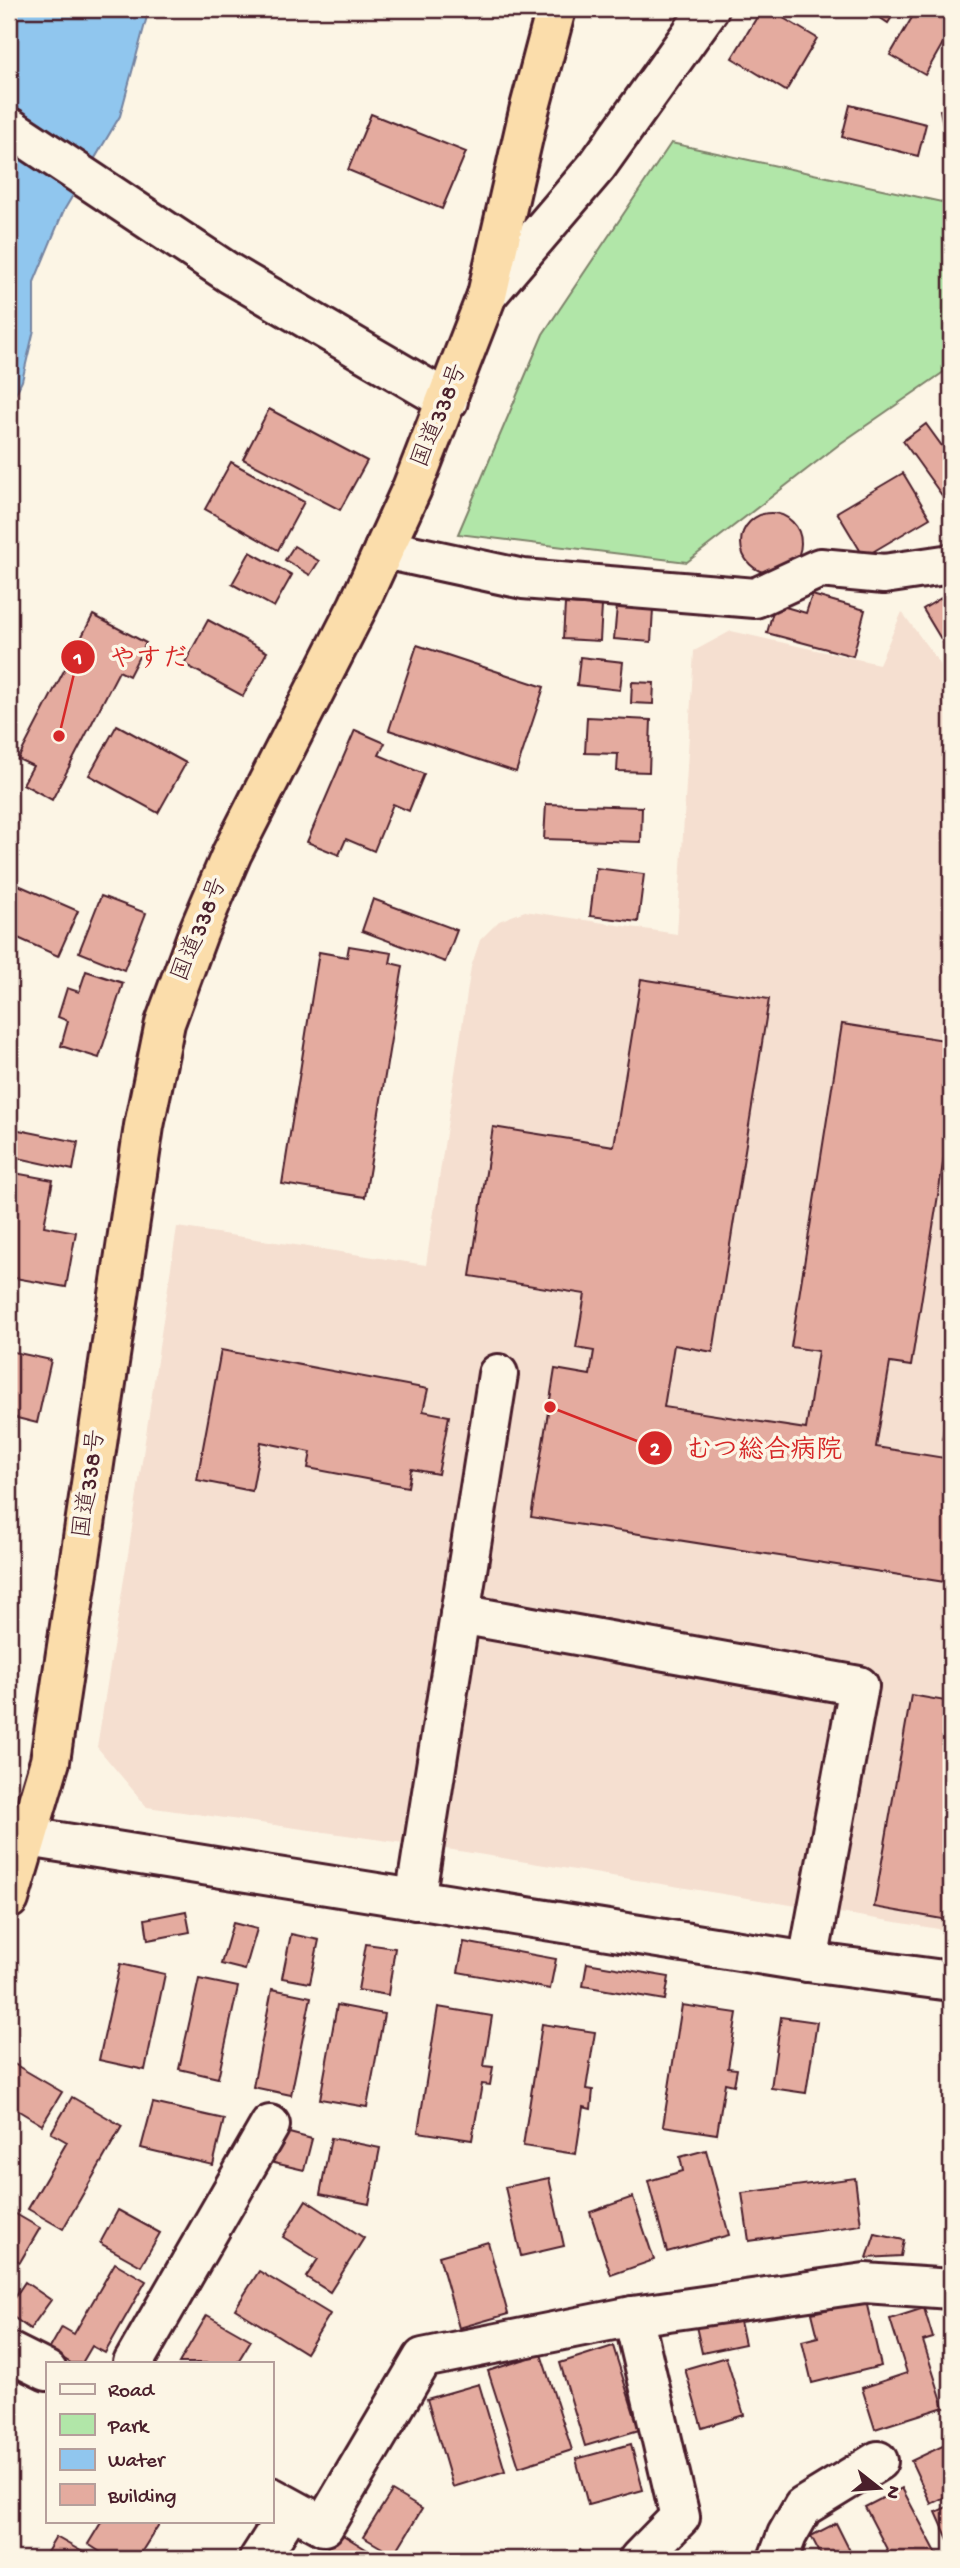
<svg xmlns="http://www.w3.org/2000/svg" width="960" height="2568" viewBox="0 0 960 2568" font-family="'Gochi Hand','Klee One',sans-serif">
  <rect width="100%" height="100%" fill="#fcf5e5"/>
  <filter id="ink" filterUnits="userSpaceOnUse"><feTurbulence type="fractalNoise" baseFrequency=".0143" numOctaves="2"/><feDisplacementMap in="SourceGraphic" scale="14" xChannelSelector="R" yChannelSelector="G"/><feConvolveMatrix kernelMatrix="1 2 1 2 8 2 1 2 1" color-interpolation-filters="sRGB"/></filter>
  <g filter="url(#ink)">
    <path fill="#f5dfd0" d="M902,612L951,679V1931L453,1850L147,1807L97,1747L129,1548L177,1227L426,1265L471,967L480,940L499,921L525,911L677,934L694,651L731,631L879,664Z"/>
    <path fill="#b1e6a8" stroke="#7e826a" stroke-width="2" d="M671,143L951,204V367L841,443L687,562L458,534L543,334Z"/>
    <path fill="#90c6ee" stroke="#7483a0" stroke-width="2" d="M9,9H149L120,116L63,212L34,282V330L22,381L9,407Z"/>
    <g fill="#e4ab9f" stroke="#4a1f2b" stroke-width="2">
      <path d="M762,9H768L817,38L786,91L732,58Z"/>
      <path d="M867,9H897L888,23Z"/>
      <path d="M917,9H948L951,11V29L925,75L890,55Z"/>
      <path d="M850,105L926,124L918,156L842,137Z"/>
      <path d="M951,108V155L949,156L940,110Z"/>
      <path d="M371,114L466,152L442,209L348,170Z"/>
      <path d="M269,409L367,461L340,510L243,459Z"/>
      <path d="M926,424L942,446L950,440L951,442V508L903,441Z"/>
      <path d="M231,462L304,502L278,550L205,509Z"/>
      <path d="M903,473L930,518L864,557L837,512Z"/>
      <circle cx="771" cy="543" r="30"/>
      <path d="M294,546L319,561L310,575L285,560Z"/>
      <path d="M250,552L292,575L274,607L232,584Z"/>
      <path d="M951,592V646L947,649L923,609Z"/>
      <path d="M812,595L865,610L853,656L767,633L775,604L806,613Z"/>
      <path d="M565,604L602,606L600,641L563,639Z"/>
      <path d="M617,606L653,609L651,642L614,639Z"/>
      <path d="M93,615L146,643L129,676L119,671L52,800L23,784L33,766L18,759Z"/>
      <path d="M208,620L267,652L243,696L184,664Z"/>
      <path d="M417,645L544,687L516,772L389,730Z"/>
      <path d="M580,657L623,662L620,690L577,685Z"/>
      <path d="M632,682L654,683L653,704L631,703Z"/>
      <path d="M587,717L651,720L649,772L617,771L618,754L585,753Z"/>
      <path d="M117,725L186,763L158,813L89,775Z"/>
      <path d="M355,730L385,743L379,755L424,774L409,811L393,804L374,851L346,839L339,855L307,842Z"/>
      <path d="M546,804L642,807L641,842L544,839Z"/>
      <path d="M596,868L644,874L638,922L590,916Z"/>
      <path d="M9,881L78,911L58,956L9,934Z"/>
      <path d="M101,896L146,913L124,970L79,952Z"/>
      <path d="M373,899L457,930L445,962L362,931Z"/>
      <path d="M349,946L392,953L390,963L403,966L365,1197L282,1184L319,952L347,957Z"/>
      <path d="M86,971L123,983L99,1058L61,1046L68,1021L58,1017L67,988L79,992Z"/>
      <path d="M641,979L769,999L713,1352L674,1345L664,1407L806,1429L818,1351L791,1347L842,1024L951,1041V1113L911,1366L890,1363L876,1447L951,1459V1583L531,1517L555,1369L590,1375L594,1351L576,1348L585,1294L470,1276L493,1127L614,1146Z"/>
      <path d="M9,1128L78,1142L73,1170L9,1156Z"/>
      <path d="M9,1172L53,1180L44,1226L76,1232L66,1287L9,1277Z"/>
      <path d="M221,1350L428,1389L423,1411L449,1416L438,1474L411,1469L408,1487L308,1468L311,1452L261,1442L252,1491L197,1480Z"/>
      <path d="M9,1351L51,1360L37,1423L9,1416Z"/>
      <path d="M951,1392V1441L942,1439Z"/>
      <path d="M911,1695L951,1702V1900L948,1920L874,1907Z"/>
      <path d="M186,1911L190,1932L148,1940L145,1919Z"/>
      <path d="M233,1923L257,1929L245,1970L221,1964Z"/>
      <path d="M291,1934L319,1940L310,1983L282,1978Z"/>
      <path d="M464,1942L556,1959L550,1989L458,1972Z"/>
      <path d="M366,1944L395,1948L388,1995L358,1990Z"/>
      <path d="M587,1963L669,1977L665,2000L583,1986Z"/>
      <path d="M120,1964L165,1974L145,2070L99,2060Z"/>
      <path d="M199,1979L238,1987L218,2078L179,2069Z"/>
      <path d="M272,1989L311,1997L291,2095L253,2087Z"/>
      <path d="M337,2005L384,2014L367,2107L320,2099Z"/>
      <path d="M682,2005L737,2013L728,2068L737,2069L734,2085L725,2083L717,2134L663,2126Z"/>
      <path d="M438,2007L492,2016L484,2066L493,2067L490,2085L482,2084L472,2140L418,2132Z"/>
      <path d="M781,2017L817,2022L806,2093L771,2088Z"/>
      <path d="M542,2024L595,2032L586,2089L593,2090L591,2109L583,2107L576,2154L523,2146Z"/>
      <path d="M9,2061L62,2092L42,2125L9,2105Z"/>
      <path d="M72,2097L122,2126L63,2229L28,2209L67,2142L51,2133Z"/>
      <path d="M153,2103L224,2119L213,2165L141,2148Z"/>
      <path d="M278,2130L312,2139L304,2170L270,2162Z"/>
      <path d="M331,2138L380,2148L369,2204L320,2194Z"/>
      <path d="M706,2150L729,2235L667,2252L648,2181L683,2171L680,2157Z"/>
      <path d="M549,2178L564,2246L521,2256L505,2187Z"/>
      <path d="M855,2178L861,2225L749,2241L742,2193Z"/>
      <path d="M633,2197L654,2260L611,2275L590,2212Z"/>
      <path d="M306,2200L364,2238L330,2292L306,2277L318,2259L283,2237Z"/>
      <path d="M9,2210L40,2228L20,2262L9,2255Z"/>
      <path d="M118,2210L160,2233L141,2266L100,2243Z"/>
      <path d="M875,2234L904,2240L901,2256L867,2258Z"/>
      <path d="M488,2242L508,2314L459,2328L439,2256Z"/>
      <path d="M115,2263L146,2281L105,2353L92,2346L82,2363H71L49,2350L62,2327L74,2334Z"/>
      <path d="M259,2271L330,2314L306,2353L235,2309Z"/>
      <path d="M25,2282L51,2300L30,2329L9,2314V2306Z"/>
      <path d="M866,2301L881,2366L812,2383L802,2341L818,2337L812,2313Z"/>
      <path d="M924,2308L933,2338L923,2341L944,2407L875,2429L862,2388L907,2373L890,2319Z"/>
      <path d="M207,2315L251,2340L237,2363H179Z"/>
      <path d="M950,2316H951V2346H947Z"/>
      <path d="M739,2317L745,2344L702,2353L696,2326Z"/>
      <path d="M613,2346L639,2430L585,2446L560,2363Z"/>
      <path d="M541,2354L572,2450L519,2467L488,2371Z"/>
      <path d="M726,2357L744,2415L702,2428L685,2369Z"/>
      <path d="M479,2384L505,2471L453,2487L427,2399Z"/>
      <path d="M951,2442V2494L931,2504L911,2461Z"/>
      <path d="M631,2444L643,2490L588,2505L576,2459Z"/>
      <path d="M902,2488L938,2556L932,2559H892L865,2507Z"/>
      <path d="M392,2491L422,2509L394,2555L363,2537Z"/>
      <path d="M951,2505V2546L936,2512Z"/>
      <path d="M102,2521H161L137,2559H111L88,2544Z"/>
      <path d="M836,2523L854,2559H823L811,2536Z"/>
      <path d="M338,2532L382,2559H320Z"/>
      <path d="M56,2537L95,2559H43Z"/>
      <path d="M580,2550L590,2559H570Z"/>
      <path d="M709,2551L719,2559H702Z"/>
    </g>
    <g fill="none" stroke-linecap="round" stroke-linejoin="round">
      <defs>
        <g id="minor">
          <path d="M9,127L229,273L448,401"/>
          <path d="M487,295L597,166L709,9"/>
          <path d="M384,549L523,579L755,598L820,568L884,574L951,564"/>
          <path d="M460,1614L859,1686L808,1962"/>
          <path d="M28,1837L808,1962L951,1981"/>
          <path d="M415,1900L498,1374"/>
          <path d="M633,2316L680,2517L639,2559"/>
          <path d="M9,2352L47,2371"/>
          <path d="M133,2363L270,2125"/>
          <path d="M271,2497L324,2526L423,2358L633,2316L865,2283L951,2289"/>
          <path d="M259,2559L291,2509"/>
          <path d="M778,2559L787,2535L803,2507L878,2461"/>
        </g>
        <path id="highway" d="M9,1899L50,1761L144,1126L165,1023L198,933L232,853L358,606L412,488L487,295L529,111L556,9"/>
      </defs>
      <use href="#minor" stroke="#4a1f2b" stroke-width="44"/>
      <use href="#highway" stroke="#4a1f2b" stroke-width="44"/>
      <use href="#minor" stroke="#fcf5e5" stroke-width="38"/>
      <use href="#highway" stroke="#fbddab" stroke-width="38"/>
    </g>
  </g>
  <g text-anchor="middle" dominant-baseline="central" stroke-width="7" stroke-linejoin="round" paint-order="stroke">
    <g font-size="24" fill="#4a1f2b" stroke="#fcf5e5">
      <text transform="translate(441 416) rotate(-68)">国道338号</text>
      <text transform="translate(201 930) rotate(-68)">国道338号</text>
      <text transform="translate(91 1484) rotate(-82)">国道338号</text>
    </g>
  </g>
  <path fill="none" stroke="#d62828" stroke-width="2.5" d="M59 736L78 657M550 1407L655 1448"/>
  <g fill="#d62828" stroke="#fcf5e5" stroke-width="2.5">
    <circle cx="59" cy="736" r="7"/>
    <circle cx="550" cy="1407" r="7"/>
    <circle cx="78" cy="657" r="18"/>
    <circle cx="655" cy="1448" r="18"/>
  </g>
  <g font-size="21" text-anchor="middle" font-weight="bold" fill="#fff">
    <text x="78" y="664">1</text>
    <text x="655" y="1455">2</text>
  </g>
  <g font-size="26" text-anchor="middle" font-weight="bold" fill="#d62828" stroke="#fcf5e5" stroke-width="7" stroke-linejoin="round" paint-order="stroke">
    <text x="149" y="666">やすだ</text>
    <text x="764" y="1457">むつ総合病院</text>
  </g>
  <rect width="960" height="2568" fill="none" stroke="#fcf5e5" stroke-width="35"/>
  <rect x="18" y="18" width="925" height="2533" fill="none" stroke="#4a1f2b" stroke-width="2.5" filter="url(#ink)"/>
  <rect x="46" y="2362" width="228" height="161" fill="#fcf5e5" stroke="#b59f9b" stroke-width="2"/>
  <rect x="60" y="2384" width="35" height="10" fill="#fcf5e5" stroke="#b59f9b" stroke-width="2"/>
  <text x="108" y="2396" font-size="21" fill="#4a1f2b">Road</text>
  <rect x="60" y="2414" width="35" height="21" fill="#b1e6a8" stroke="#b59f9b" stroke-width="2"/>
  <text x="108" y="2432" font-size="21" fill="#4a1f2b">Park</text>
  <rect x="60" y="2449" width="35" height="21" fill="#90c6ee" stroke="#b59f9b" stroke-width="2"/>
  <text x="108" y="2466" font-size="21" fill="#4a1f2b">Water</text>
  <rect x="60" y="2484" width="35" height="21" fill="#e4ab9f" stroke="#b59f9b" stroke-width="2"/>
  <text x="108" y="2502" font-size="21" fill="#4a1f2b">Building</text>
  <g transform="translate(879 2488) rotate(107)" stroke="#fcf5e5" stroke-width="5" paint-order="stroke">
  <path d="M0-5L12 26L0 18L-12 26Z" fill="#4a1f2b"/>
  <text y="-10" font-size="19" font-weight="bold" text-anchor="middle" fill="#4a1f2b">N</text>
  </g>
</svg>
